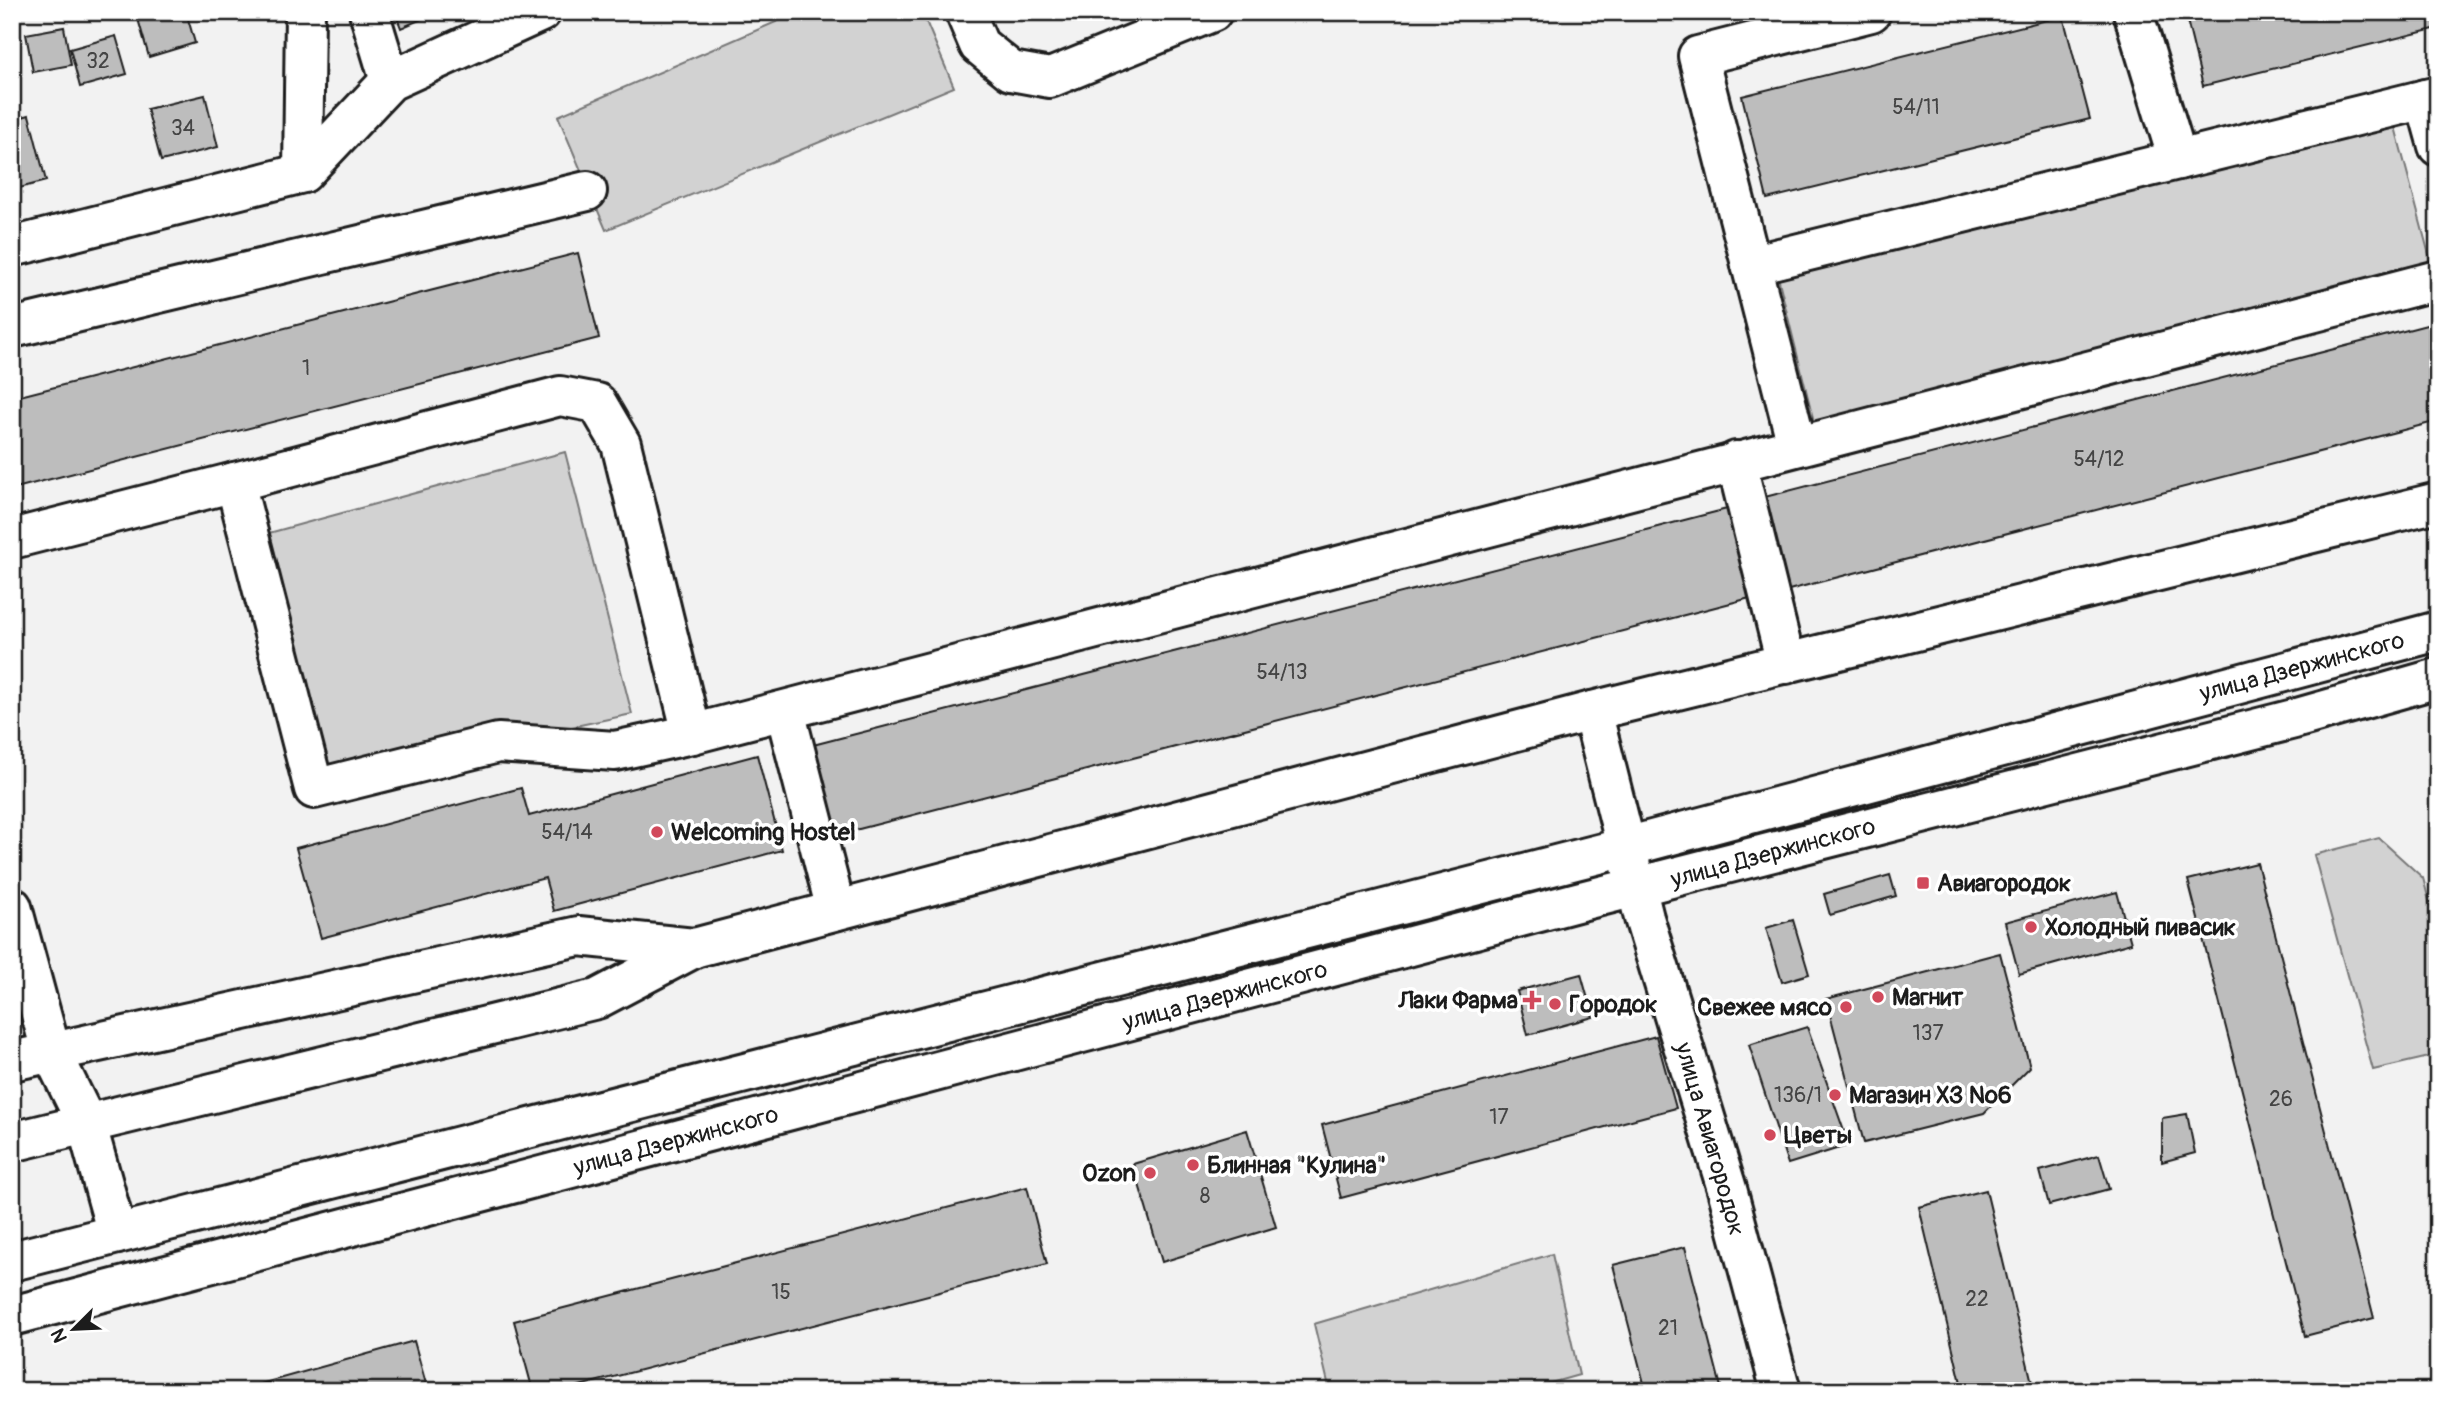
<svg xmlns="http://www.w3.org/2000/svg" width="2450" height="1403" viewBox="0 0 2450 1403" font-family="Pangolin,sans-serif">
  <rect width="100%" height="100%" fill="#f2f2f2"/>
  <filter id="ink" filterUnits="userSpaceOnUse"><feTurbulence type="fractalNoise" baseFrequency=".0143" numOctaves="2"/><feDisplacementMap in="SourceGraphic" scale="14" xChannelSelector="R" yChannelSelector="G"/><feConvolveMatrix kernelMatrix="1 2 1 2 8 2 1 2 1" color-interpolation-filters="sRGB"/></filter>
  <g filter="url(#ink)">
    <g fill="#d2d2d2" stroke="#777" stroke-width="2">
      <path d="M799,12H922L954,87L606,230L558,116Z"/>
      <path d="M2390,108L2432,266L1814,422L1778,277Z"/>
      <path d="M565,452L632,714L320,780L258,536Z"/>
      <path d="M2379,838L2423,878L2438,935V1055L2373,1070L2314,855Z"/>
      <path d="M1552,1254L1579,1375L1522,1391H1330L1314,1324Z"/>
    </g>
    <g fill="#bdbdbd" stroke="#1c1c1c" stroke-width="2">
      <path d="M136,12H186L195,43L149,57Z"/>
      <path d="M395,12H438L401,28Z"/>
      <path d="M1070,12H1098L1074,22Z"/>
      <path d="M2185,12H2438V28L2203,86Z"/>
      <path d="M2063,16L2090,119L1767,199L1742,96Z"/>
      <path d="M64,27L71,65L33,72L26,34Z"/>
      <path d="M116,36L127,74L80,87L70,49Z"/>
      <path d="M205,95L218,147L161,161L147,109Z"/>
      <path d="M29,115L46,181L12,190V120Z"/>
      <path d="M578,253L599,338L12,489V398Z"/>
      <path d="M2438,322V421L1785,591L1761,498Z"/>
      <path d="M1727,509L1750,598L836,835L813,745Z"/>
      <path d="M757,755L782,850L554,911L545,878L321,938L296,848L521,788L529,816Z"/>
      <path d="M2257,863L2374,1318L2305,1336L2188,880Z"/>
      <path d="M1890,875L1896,896L1830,915L1824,894Z"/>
      <path d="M2117,892L2131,943L2019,974L2005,922Z"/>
      <path d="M1793,920L1809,974L1782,982L1766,928Z"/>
      <path d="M2000,953L2030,1067L1984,1113L1864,1143L1826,999Z"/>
      <path d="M1581,974L1593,1017L1528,1035L1517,991Z"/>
      <path d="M1807,1027L1849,1145L1788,1164L1749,1045Z"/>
      <path d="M1656,1036L1676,1108L1341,1198L1322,1125Z"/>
      <path d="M2187,1114L2195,1153L2162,1162V1118Z"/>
      <path d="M1247,1130L1276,1227L1162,1262L1133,1164Z"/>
      <path d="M2099,1155L2109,1189L2049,1205L2040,1171Z"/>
      <path d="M1027,1187L1047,1264L560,1391H533L514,1321Z"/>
      <path d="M1986,1190L2034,1391H1963L1919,1207Z"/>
      <path d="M1685,1247L1722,1391H1646L1613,1265Z"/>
      <path d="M414,1341L428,1391H235Z"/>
    </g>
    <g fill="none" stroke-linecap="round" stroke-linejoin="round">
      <defs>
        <g id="minor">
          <path d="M369,12L390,81"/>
          <path d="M965,12L979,45L1011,71L1050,78L1212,12"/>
          <path d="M2133,12L2178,160"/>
          <path d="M2425,99L2438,146"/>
          <path d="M303,173L390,81L541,12"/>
          <path d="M12,247L303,173L305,12"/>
          <path d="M1751,265L2438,96"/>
          <path d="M12,328L587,191"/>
          <path d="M1797,445L1698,56L1871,12"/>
          <path d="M1736,461L1786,664"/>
          <path d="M235,482L314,789L498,743L615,751L692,734L2438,280"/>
          <path d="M12,539L235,482L560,396L597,403L621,444L692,734"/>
          <path d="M785,711L836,910"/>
          <path d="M1592,711L1644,918L1727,1189L1781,1391"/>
          <path d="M12,907L51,1051L86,1122L117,1234"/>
          <path d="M12,1061L579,936L694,948"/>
          <path d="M12,1142L597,999L694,948L1592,711L2438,502"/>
        </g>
        <g id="major">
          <path d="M12,1261L1626,847L2438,631"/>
          <path d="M12,1316L1577,902L2294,719L2438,678"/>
        </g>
      </defs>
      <use href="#minor" stroke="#1c1c1c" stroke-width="44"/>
      <use href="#major" stroke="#1c1c1c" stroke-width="44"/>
      <use href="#minor" stroke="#fff" stroke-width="38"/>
      <use href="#major" stroke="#fff" stroke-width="38"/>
    </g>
  </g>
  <g fill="#d1495b" stroke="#fff" stroke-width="2.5">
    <circle cx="657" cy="832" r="7"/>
    <rect x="1916" y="876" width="14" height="14" rx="3.5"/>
    <circle cx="2031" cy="927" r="7"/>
    <circle cx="1878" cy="997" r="7"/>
    <path d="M1528.5 989.5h7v7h7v7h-7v7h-7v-7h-7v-7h7z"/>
    <circle cx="1555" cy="1004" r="7"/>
    <circle cx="1846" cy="1007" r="7"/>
    <circle cx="1835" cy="1095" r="7"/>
    <circle cx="1770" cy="1135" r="7"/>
    <circle cx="1193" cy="1165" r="7"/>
    <circle cx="1150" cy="1173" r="7"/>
  </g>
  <g text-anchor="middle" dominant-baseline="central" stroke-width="7" stroke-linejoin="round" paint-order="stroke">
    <g font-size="21" fill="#444">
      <text x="98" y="61">32</text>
      <text x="1916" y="107">54/11</text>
      <text x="183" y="128">34</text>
      <text x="306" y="368">1</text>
      <text x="2099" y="459">54/12</text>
      <text x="1282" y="672">54/13</text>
      <text x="567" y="832">54/14</text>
      <text x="1928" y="1033">137</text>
      <text x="1798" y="1095">136/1</text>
      <text x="2281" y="1099">26</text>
      <text x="1499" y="1117">17</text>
      <text x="1205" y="1196">8</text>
      <text x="781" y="1292">15</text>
      <text x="1977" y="1299">22</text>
      <text x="1668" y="1328">21</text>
    </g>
    <g font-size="24" fill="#1c1c1c" stroke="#fff">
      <text transform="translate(2302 667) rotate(-15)">улица Дзержинского</text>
      <text transform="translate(1773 853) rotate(-15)">улица Дзержинского</text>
      <text transform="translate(1225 996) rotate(-15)">улица Дзержинского</text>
      <text transform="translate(1710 1139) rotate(74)">улица Авиагородок</text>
      <text transform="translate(676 1141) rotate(-15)">улица Дзержинского</text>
    </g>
    <g font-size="24" font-weight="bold" fill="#1c1c1c" stroke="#fff" text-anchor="start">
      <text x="671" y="832">Welcoming Hostel</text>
      <text x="1937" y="883">Авиагородок</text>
      <text x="2045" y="927">Холодный пивасик</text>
      <text x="1892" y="997">Магнит</text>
      <text x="1518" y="1000" text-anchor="end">Лаки Фарма</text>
      <text x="1569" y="1004">Городок</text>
      <text x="1832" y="1007" text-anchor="end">Свежее мясо</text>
      <text x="1849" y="1095">Магазин ХЗ №6</text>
      <text x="1784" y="1135">Цветы</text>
      <text x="1207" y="1165">Блинная "Кулина"</text>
      <text x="1136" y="1173" text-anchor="end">Ozon</text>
    </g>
  </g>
  <rect width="2450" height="1403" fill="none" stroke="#fff" stroke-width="42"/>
  <rect x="21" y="21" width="2408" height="1361" fill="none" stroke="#1c1c1c" stroke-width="2.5" filter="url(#ink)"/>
  <g transform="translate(74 1329) rotate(246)" stroke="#ffffff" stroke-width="5" paint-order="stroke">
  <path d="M0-5L12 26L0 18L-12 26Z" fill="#1c1c1c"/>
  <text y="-10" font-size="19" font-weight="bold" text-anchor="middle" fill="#1c1c1c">N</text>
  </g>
</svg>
